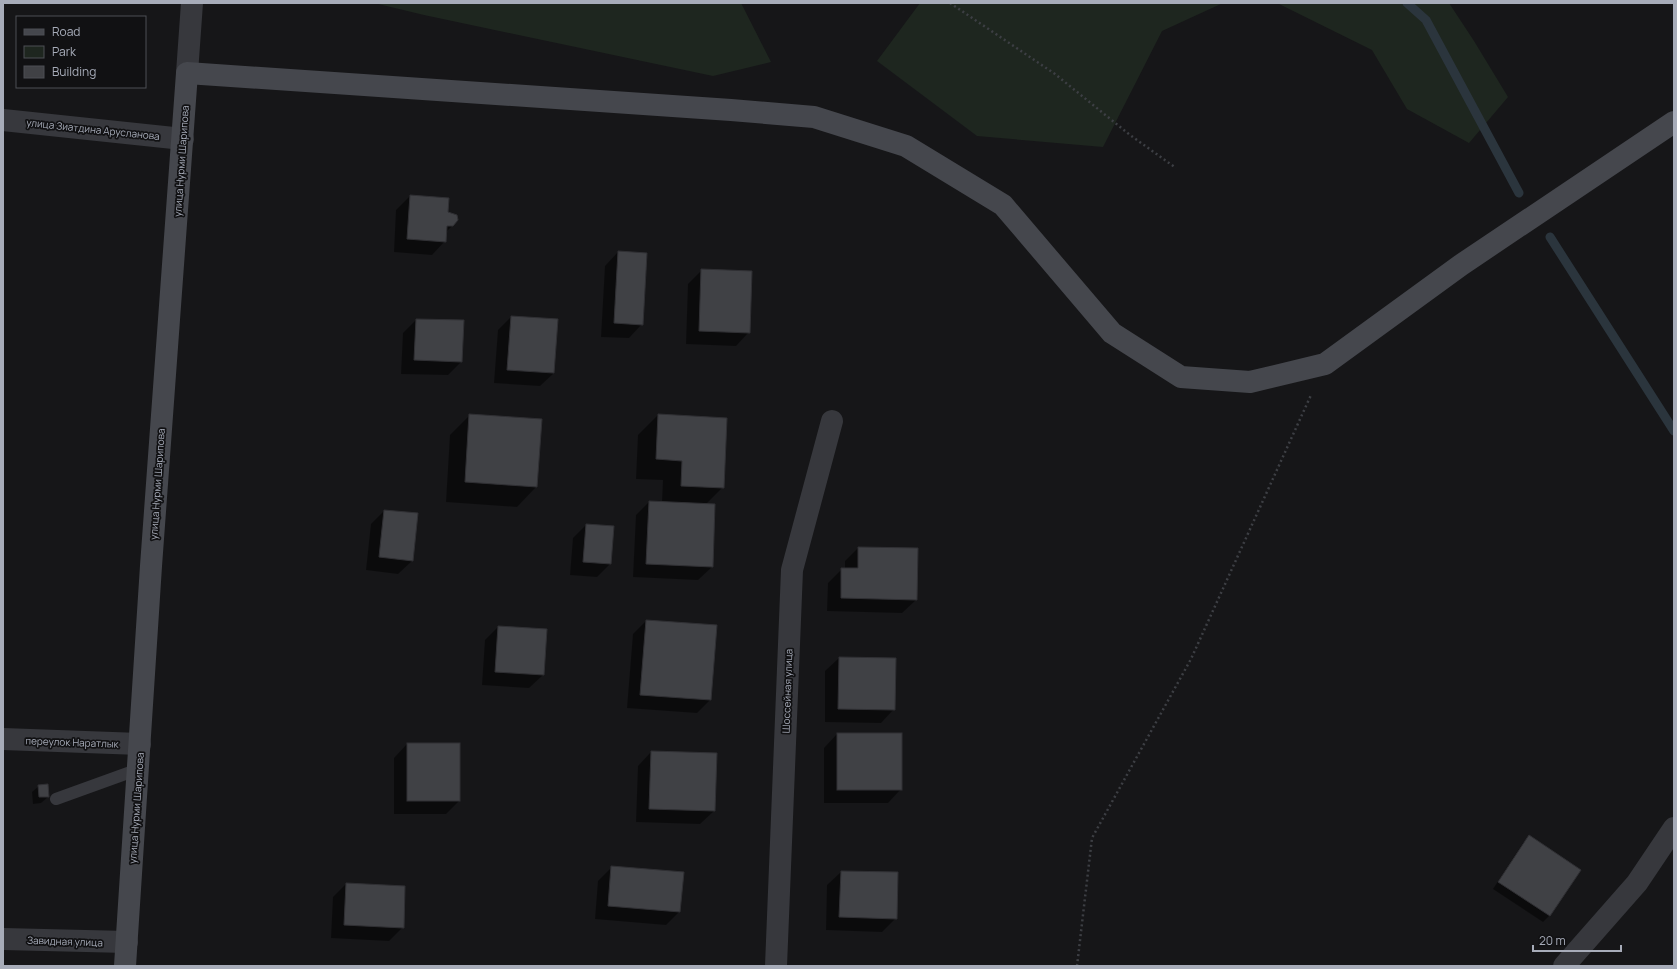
<svg xmlns="http://www.w3.org/2000/svg" width="1677" height="969" viewBox="0 0 1677 969" font-family="Manrope,sans-serif">
  <rect width="100%" height="100%" fill="#161618"/>
  <g fill="#1e261f">
    <path d="M374,3H741L771,62L713,76L424,15Z"/>
    <path d="M920,3H1223L1162,31L1103,147L977,136L877,61Z"/>
    <path d="M1277,3H1449L1474,41L1508,97L1469,143L1407,109L1372,50Z"/>
  </g>
  <g fill="#0007">
    <path d="M410,196L447,213L453,225L446,232L445,241L432,255L394,252L396,210Z"/>
    <path d="M618,252L642,324L629,338L601,337L605,266Z"/>
    <path d="M702,270L749,332L736,346L686,344L688,284Z"/>
    <path d="M511,317L554,373L540,386L494,383L498,330Z"/>
    <path d="M416,320L461,362L448,375L401,374L403,333Z"/>
    <path d="M470,415L536,487L517,507L446,502L450,435Z"/>
    <path d="M658,415L723,487L706,504L712,567L698,580L633,577L636,515L649,502H662L663,480L636,479L638,435Z"/>
    <path d="M384,511L412,561L398,574L366,570L371,524Z"/>
    <path d="M586,525L610,564L597,577L570,575L573,538Z"/>
    <path d="M858,548L916,600L902,613L827,611L828,583L842,569H845V561Z"/>
    <path d="M646,621L710,700L697,713L627,708L633,634Z"/>
    <path d="M498,627L543,675L529,688L482,685L485,640Z"/>
    <path d="M839,658L894,709L881,723L825,722V671Z"/>
    <path d="M837,734L901,789L888,803H824V748Z"/>
    <path d="M407,744L459,801L446,814H394V758Z"/>
    <path d="M651,752L714,811L700,824L636,822L638,766Z"/>
    <path d="M39,786L48,797L41,803L33,804L32,792Z"/>
    <path d="M1529,837L1550,915L1543,922L1493,889L1523,843Z"/>
    <path d="M612,867L682,873L679,912L666,925L595,919L598,881Z"/>
    <path d="M841,872L897,873L896,918L882,932L826,930L827,885Z"/>
    <path d="M346,884L403,927L389,941L331,938L333,897Z"/>
  </g>
  <g fill="none" stroke-linecap="round" stroke-linejoin="round">
    <g stroke="#2b353d" stroke-width="9">
      <path d="M1407,3L1426,20L1519,193"/>
      <path d="M1550,237L1674,431"/>
    </g>
  </g>
  <g fill="#404145" stroke="#303034">
    <path d="M410,195L449,198L448,212L457,215L458,220L453,226H447L446,242L407,239Z"/>
    <path d="M618,251L647,253L643,325L614,323Z"/>
    <path d="M701,269L752,271L750,333L699,331Z"/>
    <path d="M511,316L558,319L554,373L507,370Z"/>
    <path d="M416,319L464,320L462,362L414,360Z"/>
    <path d="M469,414L542,419L537,487L465,482Z"/>
    <path d="M658,414L727,418L724,488L681,486L682,461L656,459Z"/>
    <path d="M649,501L715,504L713,567L646,564Z"/>
    <path d="M384,510L418,513L413,561L379,557Z"/>
    <path d="M586,524L614,526L611,564L583,562Z"/>
    <path d="M858,547L918,548L917,600L841,598V568H858Z"/>
    <path d="M646,620L717,625L711,700L640,695Z"/>
    <path d="M498,626L547,629L544,675L495,672Z"/>
    <path d="M839,657L896,658L895,710L838,709Z"/>
    <rect x="837" y="733" width="65" height="57"/>
    <rect x="407" y="743" width="53" height="58"/>
    <path d="M651,751L717,753L715,811L649,809Z"/>
    <path d="M48,784L49,797H39L38,785Z"/>
    <path d="M1529,835L1581,870L1550,916L1498,882Z"/>
    <path d="M611,866L684,872L680,912L608,906Z"/>
    <path d="M841,871L898,872L897,919L839,917Z"/>
    <path d="M346,883L405,886L404,928L344,925Z"/>
  </g>
  <g fill="none" stroke-linecap="round" stroke-linejoin="round">
    <g stroke="#3d3f44" stroke-width="2.5" stroke-dasharray="2 3" stroke-linecap="butt">
      <path d="M950,3L1055,74L1130,135L1176,168"/>
      <path d="M1077,966L1092,838L1191,659L1311,395"/>
    </g>
    <path stroke="#37383d" stroke-width="12" d="M56,799L139,769"/>
    <g stroke="#37383d" stroke-width="22">
      <path d="M3,120L183,139"/>
      <path d="M3,739L140,744"/>
      <path d="M3,939L127,942"/>
      <path d="M776,966L792,570L832,421"/>
      <path d="M1564,966L1637,883L1674,828"/>
    </g>
    <path stroke="#37383d" stroke-width="22" d="M187,73L192,3"/>
    <path stroke="#45474d" stroke-width="22" d="M125,966L151,566L187,73L731,110L814,117L906,146L1003,205L1112,333L1181,377L1250,382L1325,364L1461,265L1674,122"/>
  </g>
  <g text-anchor="middle" dominant-baseline="central" stroke-width="3.5" stroke-linejoin="round" paint-order="stroke">
    <g font-size="10" fill="#a7acb9" stroke="#111113">
      <text transform="translate(93 129) rotate(6)">улица Зиатдина Арусланова</text>
      <text transform="translate(181 161) rotate(-86)">улица Нурми Шарипова</text>
      <text transform="translate(157 484) rotate(-86)">улица Нурми Шарипова</text>
      <text transform="translate(787 691) rotate(-88)">Шоссейная улица</text>
      <text transform="translate(72 742) rotate(2)">переулок Наратлык</text>
      <text transform="translate(136 808) rotate(-86)">улица Нурми Шарипова</text>
      <text transform="translate(65 941) rotate(2)">Завидная улица</text>
    </g>
  </g>
  <rect width="1677" height="969" fill="none" stroke="#a7acb9" stroke-width="8"/>
  <rect x="16" y="16" width="130" height="72" fill="#111113" stroke="#4d4f55"/>
  <rect x="24" y="29" width="20" height="6" fill="#45474d" stroke="#4d4f55"/>
  <text x="52" y="36" font-size="12" fill="#a7acb9">Road</text>
  <rect x="24" y="46" width="20" height="12" fill="#1e261f" stroke="#4d4f55"/>
  <text x="52" y="56" font-size="12" fill="#a7acb9">Park</text>
  <rect x="24" y="66" width="20" height="12" fill="#404145" stroke="#4d4f55"/>
  <text x="52" y="76" font-size="12" fill="#a7acb9">Building</text>
  <path d="M1533 945v6h88v-6" fill="none" stroke="#a7acb9" stroke-width="2"/>
  <text x="1539" y="945" font-size="12" fill="#a7acb9" stroke="#111113" stroke-width="3" paint-order="stroke">20 m</text>
</svg>
